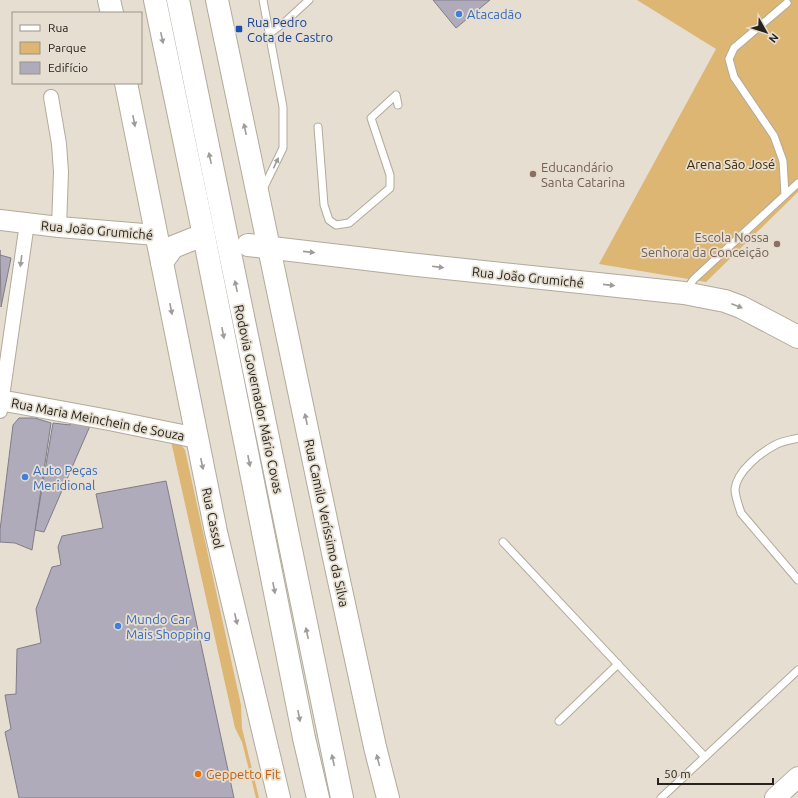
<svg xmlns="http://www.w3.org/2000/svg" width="798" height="798" viewBox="0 0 798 798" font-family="Ubuntu,sans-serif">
  <rect width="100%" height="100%" fill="#e6ded0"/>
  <g fill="#dcb672">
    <path d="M637,0H798V192L706,282L599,264L716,49Z"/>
    <path d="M171,441L180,443L185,450L241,705L242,728L259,798H256L242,742L235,728Z"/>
  </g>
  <g fill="#afabba" stroke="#817c8a">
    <path d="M433,0H490L456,28Z"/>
    <path d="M0,250V255L11,258L1,307Z"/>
    <path d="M72,416L93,419L44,532L35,530L53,423L70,425Z"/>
    <path d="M19,418H35L51,423L32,550L15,543L0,542V530L13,425Z"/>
    <path d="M166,481L234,798H19L5,732L11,729L5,695L16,694L17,649L41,643L36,609L52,567L61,565L58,547L62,536L103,528L96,494Z"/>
  </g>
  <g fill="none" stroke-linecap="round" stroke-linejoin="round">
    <defs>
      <g id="lane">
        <path d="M269,34L285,22L309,0"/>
        <path d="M318,127L324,205L329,220L336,225L349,223L390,188V175L371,118L396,95L398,105"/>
        <path d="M262,191L283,148V107L263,0"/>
        <path d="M785,195L798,183"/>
        <path d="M686,290L694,279L785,195L783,161L774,136L734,77L729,59L734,48L787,3"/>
        <path d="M798,438C791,440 783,441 777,444C761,452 737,471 735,489C735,497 739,506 741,513L798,580"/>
        <path d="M503,542L705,757"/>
        <path d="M559,721L618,664"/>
        <path d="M661,798L798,670"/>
      </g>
      <g id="street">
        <path d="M51,97L59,144L61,172L59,227"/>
        <path d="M0,411L27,223"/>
      </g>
      <g id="secondary">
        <path d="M0,220L59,227L156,235"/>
        <path d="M0,400L109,420L197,438"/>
        <path d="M775,798L798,777"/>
      </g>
      <g id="primary">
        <path d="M109,0L112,13"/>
        <path d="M217,0L333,553L375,747L388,798"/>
        <path d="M126,83L216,532L279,798"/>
        <path d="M248,245L408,264L684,293L725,301L741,307L798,337"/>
        <path d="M162,262L173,247L193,239"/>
      </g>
      <g id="highway">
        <path d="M155,0L202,226L304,738L318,798"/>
        <path d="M178,0L342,798"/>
      </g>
    </defs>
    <use href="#lane" stroke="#b2aa9c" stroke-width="9"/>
    <use href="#street" stroke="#b2aa9c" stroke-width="16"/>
    <use href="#secondary" stroke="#b2aa9c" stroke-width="22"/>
    <use href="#primary" stroke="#b2aa9c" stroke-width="24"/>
    <use href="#highway" stroke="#b2aa9c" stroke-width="24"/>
    <use href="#lane" stroke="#fff" stroke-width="7"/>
    <use href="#street" stroke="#fff" stroke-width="14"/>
    <use href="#secondary" stroke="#fff" stroke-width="20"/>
    <use href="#primary" stroke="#fff" stroke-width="22"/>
    <use href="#highway" stroke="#fff" stroke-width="22"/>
  </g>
  <defs><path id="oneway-solid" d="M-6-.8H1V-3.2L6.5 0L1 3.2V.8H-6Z"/></defs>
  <g fill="#9d9c9a">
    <use href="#oneway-solid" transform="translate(162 38) rotate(78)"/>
    <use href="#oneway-solid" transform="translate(134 121) rotate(79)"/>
    <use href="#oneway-solid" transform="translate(245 129) rotate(-102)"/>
    <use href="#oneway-solid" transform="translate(210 158) rotate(-102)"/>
    <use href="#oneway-solid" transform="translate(276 163) rotate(-65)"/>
    <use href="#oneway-solid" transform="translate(309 252) rotate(6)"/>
    <use href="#oneway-solid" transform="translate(21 261) rotate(98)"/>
    <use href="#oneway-solid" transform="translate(438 267) rotate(7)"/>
    <use href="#oneway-solid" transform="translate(609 285) rotate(6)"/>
    <use href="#oneway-solid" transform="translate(236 286) rotate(-102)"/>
    <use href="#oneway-solid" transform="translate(737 306) rotate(21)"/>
    <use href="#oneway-solid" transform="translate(171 309) rotate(79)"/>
    <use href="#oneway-solid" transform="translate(223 333) rotate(79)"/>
    <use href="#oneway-solid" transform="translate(306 419) rotate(-102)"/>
    <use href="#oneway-solid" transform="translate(249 461) rotate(79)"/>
    <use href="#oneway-solid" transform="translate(202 464) rotate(78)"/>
    <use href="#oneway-solid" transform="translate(274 588) rotate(79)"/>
    <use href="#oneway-solid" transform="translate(236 619) rotate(77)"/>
    <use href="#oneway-solid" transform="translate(307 633) rotate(-102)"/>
    <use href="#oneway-solid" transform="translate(299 716) rotate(79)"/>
    <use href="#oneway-solid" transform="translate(333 760) rotate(-102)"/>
    <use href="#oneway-solid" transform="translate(378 760) rotate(-104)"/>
  </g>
  <g fill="#3f7fe0" stroke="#e6ded0" stroke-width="1.5">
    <circle cx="459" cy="14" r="4"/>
    <circle cx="25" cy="477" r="4"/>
    <circle cx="118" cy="626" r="4"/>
  </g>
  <rect fill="#1a4fb4" stroke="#e6ded0" stroke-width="1.5" x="235" y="25" width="8" height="8" rx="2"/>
  <g fill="#8d6e63" stroke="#e6ded0" stroke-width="1.5">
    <circle cx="533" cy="174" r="4"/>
    <circle cx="777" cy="244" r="4"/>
  </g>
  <circle fill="#e8710a" stroke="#e6ded0" stroke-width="1.5" cx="198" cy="774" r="4"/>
  <g text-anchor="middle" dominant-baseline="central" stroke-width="3.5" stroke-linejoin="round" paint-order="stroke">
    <g font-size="13" fill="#366cbe" stroke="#e6ded0" text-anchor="start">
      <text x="467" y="14">Atacadão</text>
      <text x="33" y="470">Auto Peças<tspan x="33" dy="15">Meridional</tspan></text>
      <text x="126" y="619">Mundo Car<tspan x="126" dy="15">Mais Shopping</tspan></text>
    </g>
    <g font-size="13" fill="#164399" stroke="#e6ded0" text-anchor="start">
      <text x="247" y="22">Rua Pedro<tspan x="247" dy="15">Cota de Castro</tspan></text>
    </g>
    <g font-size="13" fill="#3c2a06" stroke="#e6ded0">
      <text x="731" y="164">Arena São José</text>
    </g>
    <g font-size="13" fill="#785e54" stroke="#e6ded0" text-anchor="start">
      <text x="541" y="167">Educandário<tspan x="541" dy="15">Santa Catarina</tspan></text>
      <text x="769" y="237" text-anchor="end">Escola Nossa<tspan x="769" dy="15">Senhora da Conceição</tspan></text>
    </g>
    <g font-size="13" fill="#26231e" stroke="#e6ded0">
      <text transform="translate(97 230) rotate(5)">Rua João Grumiché</text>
      <text transform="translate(528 277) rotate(6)">Rua João Grumiché</text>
      <text transform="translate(259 399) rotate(78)">Rodovia Governador Mário Covas</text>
      <text transform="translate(98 419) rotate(11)">Rua Maria Meinchein de Souza</text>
      <text transform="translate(213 518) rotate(78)">Rua Cassol</text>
      <text transform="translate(327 523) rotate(78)">Rua Camilo Veríssimo da Silva</text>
    </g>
    <g font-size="13" fill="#c56008" stroke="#e6ded0" text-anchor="start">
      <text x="206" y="774">Geppetto Fit</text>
    </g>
  </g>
  <rect x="12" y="12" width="130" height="72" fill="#e6ded0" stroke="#999389"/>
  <rect x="20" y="25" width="20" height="6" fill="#ffffff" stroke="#999389"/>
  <text x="48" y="32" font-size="12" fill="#26231e">Rua</text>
  <rect x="20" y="42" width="20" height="12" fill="#dcb672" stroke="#999389"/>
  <text x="48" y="52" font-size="12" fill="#26231e">Parque</text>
  <rect x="20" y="62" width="20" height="12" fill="#afabba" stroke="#999389"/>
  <text x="48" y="72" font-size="12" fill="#26231e">Edifício</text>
  <g transform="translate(766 32) rotate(129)" stroke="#e6ded0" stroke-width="3" paint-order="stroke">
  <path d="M0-3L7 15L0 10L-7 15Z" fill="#26231e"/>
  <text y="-6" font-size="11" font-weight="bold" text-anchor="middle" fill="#26231e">N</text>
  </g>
  <path d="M658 778v6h115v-6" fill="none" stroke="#26231e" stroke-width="2"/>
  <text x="664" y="778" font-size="12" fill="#26231e" stroke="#e6ded0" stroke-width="3" paint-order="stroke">50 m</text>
</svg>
